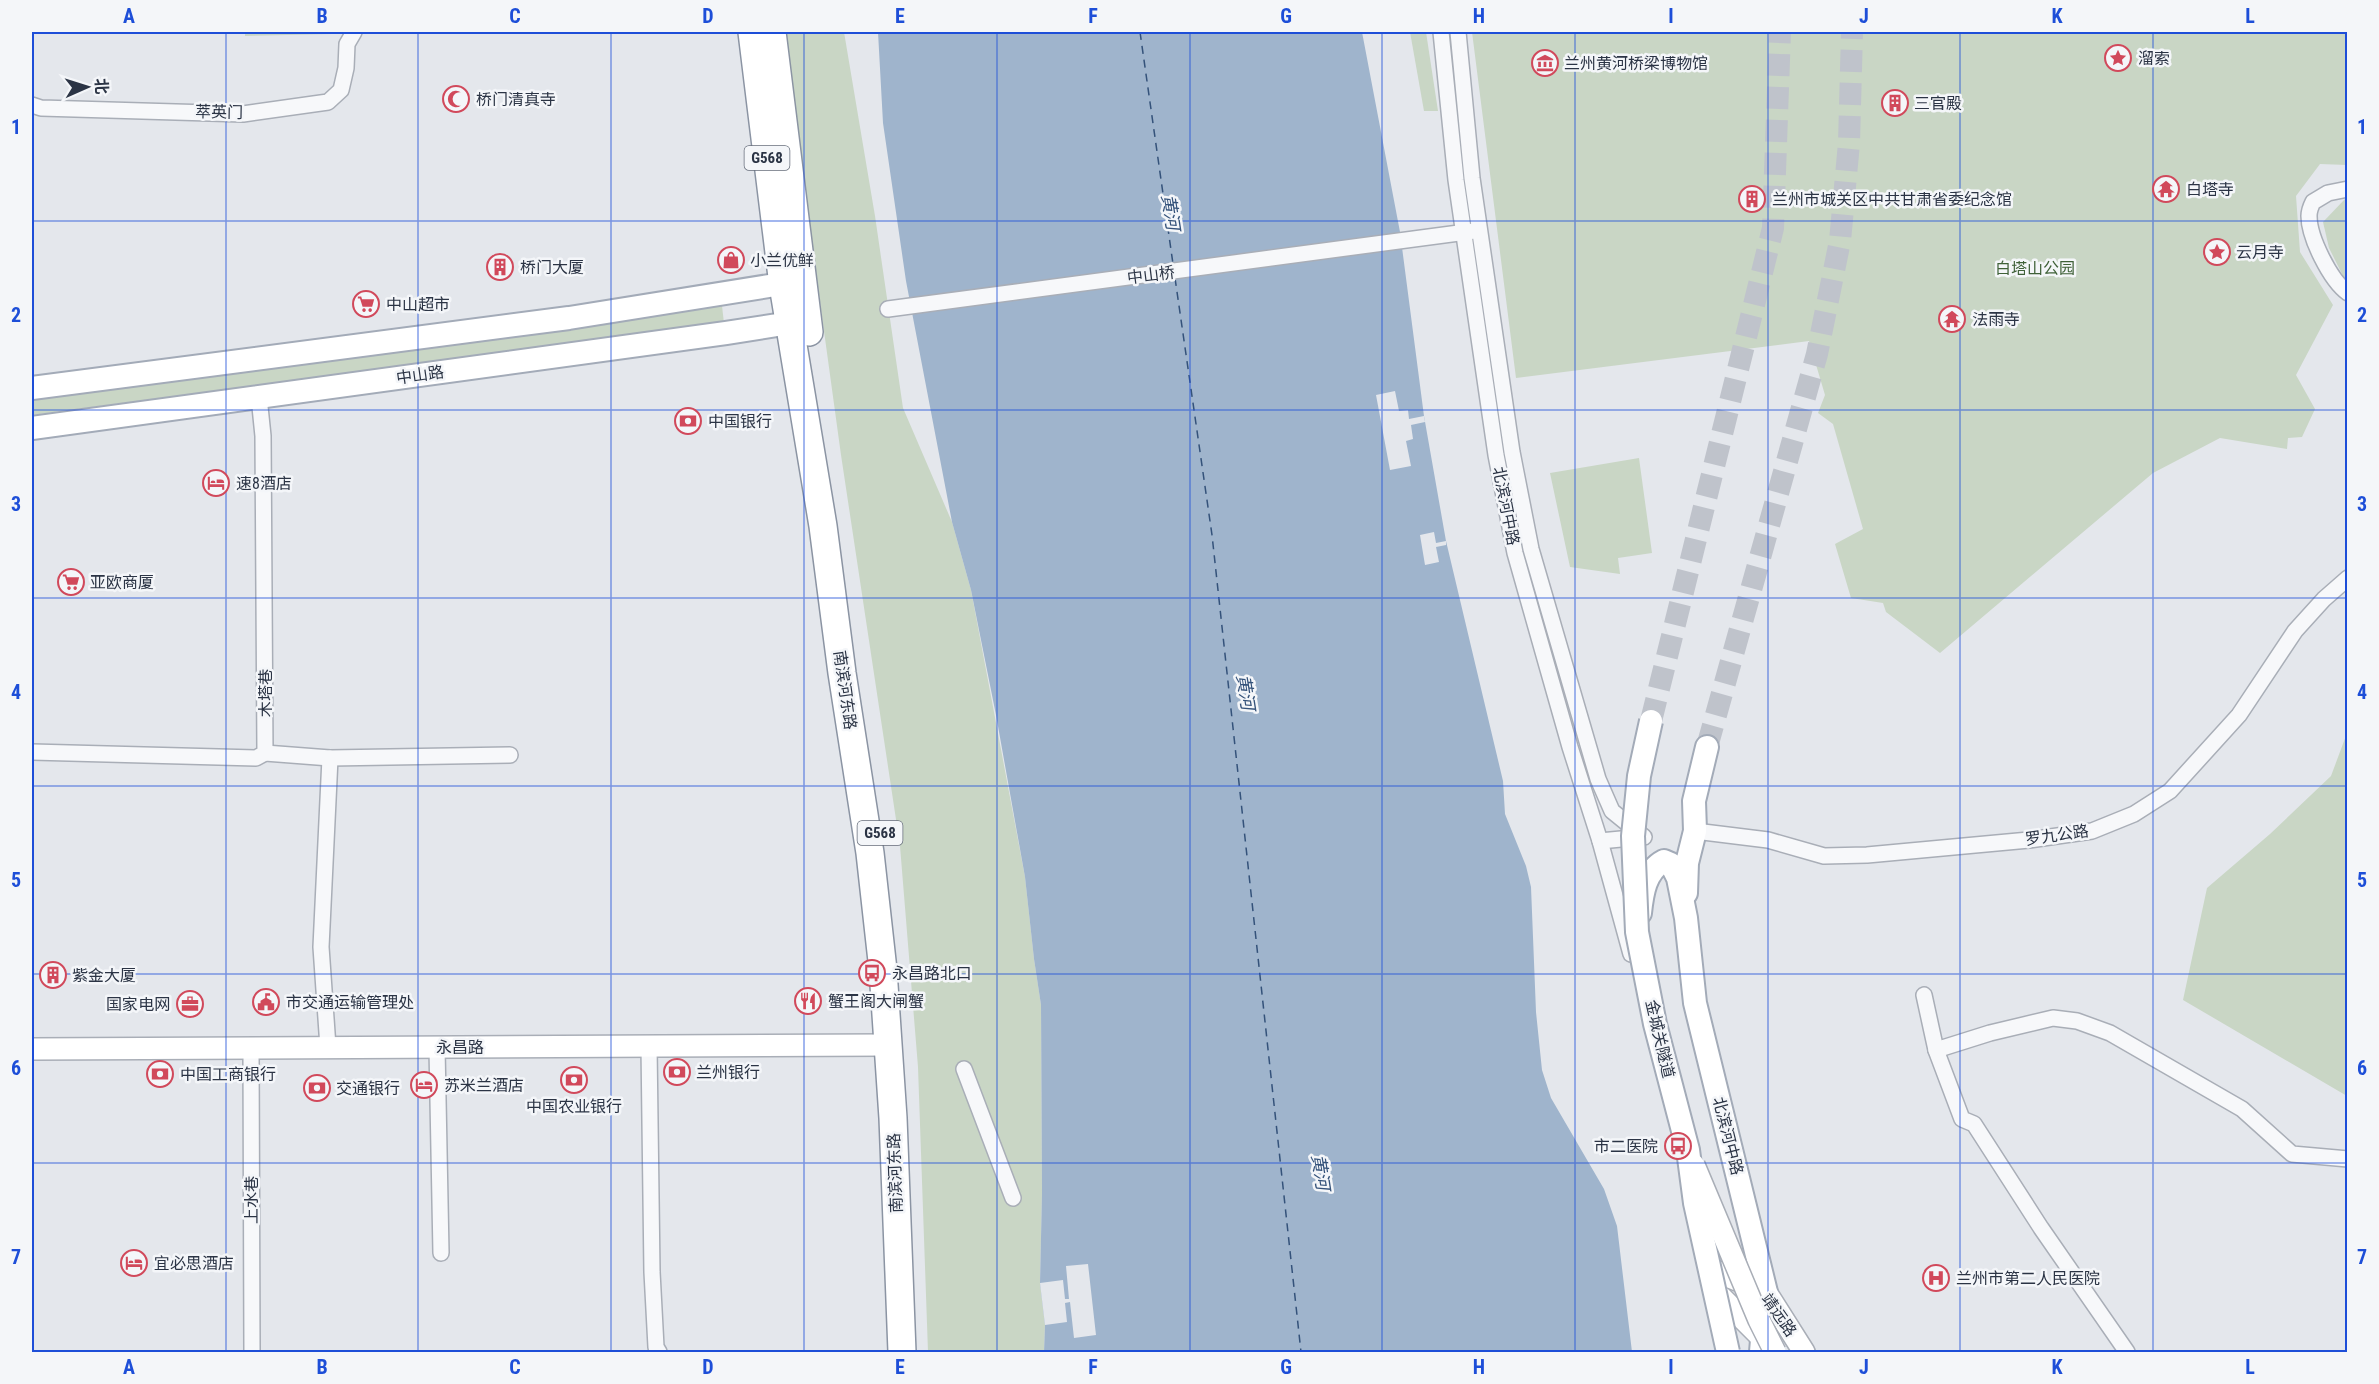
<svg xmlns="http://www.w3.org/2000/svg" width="2379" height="1384" viewBox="0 0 2379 1384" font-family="'Roboto Condensed','Noto Sans SC',sans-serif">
  <rect width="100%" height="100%" fill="#e4e7ec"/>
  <g fill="#c9d6c5">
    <path d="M245,32H332V34L245,36Z"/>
    <path d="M783,32H844L875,216L903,408L952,522L971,590L1025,877L1034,959L1041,1005L1042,1192L1040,1283L1045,1325L1044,1352H928L918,1067L900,846L841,455Z"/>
    <path d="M1410,32H1426L1438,111H1424Z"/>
    <path d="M1472,32H2347V165L2320,164L2296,196L2300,252L2333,305L2296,375L2315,409L2302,437L2288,438L2287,449L2220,438L2153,473L1940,653L1886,612L1883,603L1851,598L1835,544L1863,529L1833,424L1818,413L1825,395L1809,341L1516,378Z"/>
    <path d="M2345,199H2347V281L2344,278L2329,248L2323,222Z"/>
    <path d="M722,306L724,323L32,415V398Z"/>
    <path d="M1639,458L1652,553L1618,558L1620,574L1570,567L1550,473Z"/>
    <path d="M2347,733V1096L2183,1000L2207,888L2270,834L2331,776Z"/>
  </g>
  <path fill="#9fb4cc" d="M878,32H1362L1400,232L1424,416L1446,541L1503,781L1505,814L1526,866L1531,887L1536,1012L1542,1070L1551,1098L1604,1189L1617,1226L1632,1352H1044L1045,1325L1040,1283L1042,1192L1041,1005L1034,959L1025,877L996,715L971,590L952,522L906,281L883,123Z"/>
  <g fill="#e4e7ec">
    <path d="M1395,391L1399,411L1408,410L1409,419L1424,416L1425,422L1411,425L1413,439L1406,441L1411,466L1390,470L1376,395Z"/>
    <path d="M1434,532L1436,543L1446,541V545L1436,547L1439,562L1425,565L1420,535Z"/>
    <path d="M1088,1264L1096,1335L1074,1338L1070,1302L1065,1303L1067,1322L1045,1325L1040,1283L1063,1280L1065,1299H1069L1066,1266Z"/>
  </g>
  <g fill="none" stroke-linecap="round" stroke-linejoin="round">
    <g stroke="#34527a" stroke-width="1.5" stroke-dasharray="8 6" stroke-linecap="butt">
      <path d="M1140,32L1173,264"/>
      <path d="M1175,278L1212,535L1301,1352"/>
    </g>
    <g stroke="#bfc3cb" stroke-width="22" stroke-dasharray="22 11" stroke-linecap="butt">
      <path d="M1651,721L1773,228L1780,32"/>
      <path d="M1707,747L1817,354L1840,241L1849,143L1852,32"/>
    </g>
    <defs>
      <g id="street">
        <path d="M1441,32L1456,180L1496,455L1515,553L1570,747L1600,841L1631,954"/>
        <path d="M1458,32L1472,178L1512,452L1531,549L1598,779L1612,811L1644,837"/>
        <path d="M32,105L41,108L243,114L328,102L341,90L346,68L347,44L354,32"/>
        <path d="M2348,189L2328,193L2313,202C2311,206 2309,212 2309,216C2309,237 2330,280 2348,293"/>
        <path d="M888,309L1474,231"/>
        <path d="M32,752L256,758L265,753L263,436L259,397"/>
        <path d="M265,753L330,758L510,755"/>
        <path d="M1695,831L1768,840L1824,856L1867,855L2029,840L2092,831L2134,814L2170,791L2239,715L2295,631L2324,599L2348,578"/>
        <path d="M1600,841L1642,837"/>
        <path d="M1924,995L1936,1050L1962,1119L1974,1124L2041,1228L2127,1352"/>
        <path d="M649,1046L652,1272L656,1347L659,1352"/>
        <path d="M328,1047L321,947L330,758"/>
        <path d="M251,1048L252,1352"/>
        <path d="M437,1048L441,1253"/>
        <path d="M1936,1050L1990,1033L2053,1018L2077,1021L2110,1033L2242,1109L2292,1154L2348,1159"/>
        <path d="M964,1069L1013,1198"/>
      </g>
      <g id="secondary">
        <path d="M32,1049L888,1045"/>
        <path d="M1715,1271L1766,1292L1804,1352"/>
        <path d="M1721,1297L1762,1338L1767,1347"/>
      </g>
      <g id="primary">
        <path d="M32,388L569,318L800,281"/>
        <path d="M32,428L726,333L790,323L805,318"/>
        <path d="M1686,893L1687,863L1695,831L1694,801L1707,747"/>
        <path d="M1640,913C1642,894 1645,871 1664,861L1671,864L1678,878L1686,918L1695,1003L1766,1292L1761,1352"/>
      </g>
      <g id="highway">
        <path d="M752,32L783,285L823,526L842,673L870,853L883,970L893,1118L902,1352"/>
        <path d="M772,32L809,332"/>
      </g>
    </defs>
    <use href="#street" stroke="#a9aeb7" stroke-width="18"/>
    <use href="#secondary" stroke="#a9aeb7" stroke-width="24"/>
    <use href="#primary" stroke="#a3abb8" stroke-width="26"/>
    <use href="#highway" stroke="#8b94a3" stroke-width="30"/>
    <use href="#street" stroke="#f7f8fa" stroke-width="15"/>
    <use href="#secondary" stroke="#fff" stroke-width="21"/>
    <use href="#primary" stroke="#fff" stroke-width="22"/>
    <use href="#highway" stroke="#fff" stroke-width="27"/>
    <defs>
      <path id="secondary-bridge" d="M1694,1165L1759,1320L1775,1352"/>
      <path id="primary-bridge" d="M1651,721L1639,776L1633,836L1637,932L1655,1024L1688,1150L1695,1203L1728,1352"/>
    </defs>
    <use href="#secondary-bridge" stroke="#a9aeb7" stroke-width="24" stroke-linecap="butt"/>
    <use href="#primary-bridge" stroke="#a3abb8" stroke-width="26" stroke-linecap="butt"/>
    <use href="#secondary-bridge" stroke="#fff" stroke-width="21"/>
    <use href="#primary-bridge" stroke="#fff" stroke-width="22"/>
  </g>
  <path fill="none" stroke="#1d4ed8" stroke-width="1.5" stroke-opacity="0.55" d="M226,32V1352M418,32V1352M611,32V1352M804,32V1352M997,32V1352M1190,32V1352M1382,32V1352M1575,32V1352M1768,32V1352M1960,32V1352M2153,32V1352M32,221H2348M32,410H2348M32,598H2348M32,786H2348M32,974H2348M32,1163H2348"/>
  <defs>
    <symbol id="sight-ring" viewBox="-11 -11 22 22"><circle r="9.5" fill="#f4f6f9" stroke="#d1495b" stroke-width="1.5"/><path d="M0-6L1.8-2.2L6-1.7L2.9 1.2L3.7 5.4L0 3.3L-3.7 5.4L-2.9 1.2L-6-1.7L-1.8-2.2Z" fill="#d1495b"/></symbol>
    <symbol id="museum-ring" viewBox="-11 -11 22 22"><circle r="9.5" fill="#f4f6f9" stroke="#d1495b" stroke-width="1.5"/><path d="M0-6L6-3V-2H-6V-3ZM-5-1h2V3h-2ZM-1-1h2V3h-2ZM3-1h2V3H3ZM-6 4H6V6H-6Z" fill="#d1495b"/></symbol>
    <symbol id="mosque-ring" viewBox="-11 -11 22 22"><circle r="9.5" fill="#f4f6f9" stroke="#d1495b" stroke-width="1.5"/><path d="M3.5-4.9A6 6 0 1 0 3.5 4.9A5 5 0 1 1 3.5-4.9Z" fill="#d1495b"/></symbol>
    <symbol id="building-ring" viewBox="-11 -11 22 22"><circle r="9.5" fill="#f4f6f9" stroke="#d1495b" stroke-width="1.5"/><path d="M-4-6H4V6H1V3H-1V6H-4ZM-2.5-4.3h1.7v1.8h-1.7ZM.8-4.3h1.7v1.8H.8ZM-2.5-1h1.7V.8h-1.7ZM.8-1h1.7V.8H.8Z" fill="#d1495b"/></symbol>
    <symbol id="temple-ring" viewBox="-11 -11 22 22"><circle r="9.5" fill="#f4f6f9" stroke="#d1495b" stroke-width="1.5"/><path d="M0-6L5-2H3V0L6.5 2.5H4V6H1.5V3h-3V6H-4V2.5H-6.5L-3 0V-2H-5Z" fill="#d1495b"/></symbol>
    <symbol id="shop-ring" viewBox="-11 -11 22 22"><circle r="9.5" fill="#f4f6f9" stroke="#d1495b" stroke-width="1.5"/><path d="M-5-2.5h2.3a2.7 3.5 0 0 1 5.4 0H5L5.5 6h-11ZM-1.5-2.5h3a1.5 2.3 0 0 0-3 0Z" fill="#d1495b"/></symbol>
    <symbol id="supermarket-ring" viewBox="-11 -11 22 22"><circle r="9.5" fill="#f4f6f9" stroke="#d1495b" stroke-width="1.5"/><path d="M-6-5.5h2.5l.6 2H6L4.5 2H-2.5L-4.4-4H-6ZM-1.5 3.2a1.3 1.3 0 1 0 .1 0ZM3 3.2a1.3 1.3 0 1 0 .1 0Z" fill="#d1495b"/></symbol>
    <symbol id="bank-ring" viewBox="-11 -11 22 22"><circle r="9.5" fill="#f4f6f9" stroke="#d1495b" stroke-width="1.5"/><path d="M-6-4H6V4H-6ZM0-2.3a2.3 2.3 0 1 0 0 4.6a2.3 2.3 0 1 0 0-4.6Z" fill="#d1495b"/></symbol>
    <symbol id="hotel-ring" viewBox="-11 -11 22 22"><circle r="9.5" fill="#f4f6f9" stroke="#d1495b" stroke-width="1.5"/><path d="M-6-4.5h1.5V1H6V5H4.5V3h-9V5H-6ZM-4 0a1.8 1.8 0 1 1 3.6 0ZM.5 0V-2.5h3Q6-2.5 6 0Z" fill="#d1495b"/></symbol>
    <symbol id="bus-ring" viewBox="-11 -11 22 22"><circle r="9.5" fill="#f4f6f9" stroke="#d1495b" stroke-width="1.5"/><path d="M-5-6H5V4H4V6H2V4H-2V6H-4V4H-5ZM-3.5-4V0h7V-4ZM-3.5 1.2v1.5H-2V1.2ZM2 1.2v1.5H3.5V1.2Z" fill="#d1495b"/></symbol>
    <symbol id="restaurant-ring" viewBox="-11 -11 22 22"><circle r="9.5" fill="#f4f6f9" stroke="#d1495b" stroke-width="1.5"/><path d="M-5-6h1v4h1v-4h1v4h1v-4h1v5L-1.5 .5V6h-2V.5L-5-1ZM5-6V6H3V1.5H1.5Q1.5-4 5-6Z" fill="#d1495b"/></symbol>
    <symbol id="civic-ring" viewBox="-11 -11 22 22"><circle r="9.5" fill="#f4f6f9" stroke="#d1495b" stroke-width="1.5"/><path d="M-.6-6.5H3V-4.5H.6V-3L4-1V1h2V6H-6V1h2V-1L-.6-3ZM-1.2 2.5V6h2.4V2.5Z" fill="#d1495b"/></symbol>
    <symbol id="office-ring" viewBox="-11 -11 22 22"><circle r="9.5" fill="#f4f6f9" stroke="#d1495b" stroke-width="1.5"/><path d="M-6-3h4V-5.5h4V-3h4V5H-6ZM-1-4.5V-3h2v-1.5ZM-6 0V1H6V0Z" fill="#d1495b"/></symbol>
    <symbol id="hospital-ring" viewBox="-11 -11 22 22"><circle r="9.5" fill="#f4f6f9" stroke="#d1495b" stroke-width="1.5"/><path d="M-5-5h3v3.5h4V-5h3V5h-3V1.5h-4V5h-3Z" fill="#d1495b"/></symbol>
  </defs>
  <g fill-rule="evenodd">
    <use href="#sight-ring" x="2103" y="43" width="30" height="30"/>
    <use href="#museum-ring" x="1530" y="48" width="30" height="30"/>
    <use href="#mosque-ring" x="441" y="84" width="30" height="30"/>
    <use href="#building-ring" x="1880" y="88" width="30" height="30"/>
    <use href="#temple-ring" x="2151" y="174" width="30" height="30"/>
    <use href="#building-ring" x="1737" y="184" width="30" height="30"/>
    <use href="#sight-ring" x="2202" y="237" width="30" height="30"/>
    <use href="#shop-ring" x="716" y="245" width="30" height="30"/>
    <use href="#building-ring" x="485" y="252" width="30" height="30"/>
    <use href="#supermarket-ring" x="351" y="289" width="30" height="30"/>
    <use href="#temple-ring" x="1937" y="304" width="30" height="30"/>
    <use href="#bank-ring" x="673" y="406" width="30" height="30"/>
    <use href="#hotel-ring" x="201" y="468" width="30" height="30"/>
    <use href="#supermarket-ring" x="56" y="567" width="30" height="30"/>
    <use href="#bus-ring" x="857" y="958" width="30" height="30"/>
    <use href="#building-ring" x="38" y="960" width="30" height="30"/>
    <use href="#restaurant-ring" x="793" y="986" width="30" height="30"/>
    <use href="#civic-ring" x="251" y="987" width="30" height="30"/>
    <use href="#office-ring" x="175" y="989" width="30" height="30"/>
    <use href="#bank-ring" x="662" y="1057" width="30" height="30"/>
    <use href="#bank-ring" x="145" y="1059" width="30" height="30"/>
    <use href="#bank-ring" x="559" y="1065" width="30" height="30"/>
    <use href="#hotel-ring" x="409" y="1070" width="30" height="30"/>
    <use href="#bank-ring" x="302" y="1073" width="30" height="30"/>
    <use href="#bus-ring" x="1663" y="1131" width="30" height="30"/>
    <use href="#hotel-ring" x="119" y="1248" width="30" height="30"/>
    <use href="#hospital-ring" x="1921" y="1263" width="30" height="30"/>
  </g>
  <g text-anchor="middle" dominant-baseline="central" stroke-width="5" stroke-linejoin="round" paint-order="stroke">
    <g fill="#f4f6f9" stroke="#676e7b" stroke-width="1.5">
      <rect x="744.5" y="146" width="45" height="24" rx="4.5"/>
      <rect x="857.5" y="821" width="45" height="24" rx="4.5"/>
    </g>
    <g font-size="15" font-weight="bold" fill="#2b3445">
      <text x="767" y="158">G568</text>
      <text x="880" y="833">G568</text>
    </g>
    <g font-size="16" fill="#2b3445" stroke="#f4f6f9" text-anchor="start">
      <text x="2138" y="58">溜索</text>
      <text x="1564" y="63">兰州黄河桥梁博物馆</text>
      <text x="476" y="99">桥门清真寺</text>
      <text x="1914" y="103">三官殿</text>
      <text x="2186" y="189">白塔寺</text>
      <text x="1772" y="199">兰州市城关区中共甘肃省委纪念馆</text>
      <text x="2236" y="252">云月寺</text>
      <text x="750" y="260">小兰优鲜</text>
      <text x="520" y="267">桥门大厦</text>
      <text x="386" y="304">中山超市</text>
      <text x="1972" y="319">法雨寺</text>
      <text x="708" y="421">中国银行</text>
      <text x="236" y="483">速8酒店</text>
      <text x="90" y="582">亚欧商厦</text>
      <text x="892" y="973">永昌路北口</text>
      <text x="72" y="975">紫金大厦</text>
      <text x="828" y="1001">蟹王阁大闸蟹</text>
      <text x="286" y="1002">市交通运输管理处</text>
      <text x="170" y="1004" text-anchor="end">国家电网</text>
      <text x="696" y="1072">兰州银行</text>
      <text x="180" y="1074">中国工商银行</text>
      <text x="444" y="1085">苏米兰酒店</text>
      <text x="336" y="1088">交通银行</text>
      <text x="574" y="1106" text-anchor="middle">中国农业银行</text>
      <text x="1658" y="1146" text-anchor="end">市二医院</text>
      <text x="154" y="1263">宜必思酒店</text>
      <text x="1956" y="1278">兰州市第二人民医院</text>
    </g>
    <g font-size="16" fill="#2b3445" stroke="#f4f6f9">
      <text transform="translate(219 112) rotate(1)">萃英门</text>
      <text transform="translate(1151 275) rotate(-7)">中山桥</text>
      <text transform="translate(420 375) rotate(-8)">中山路</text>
      <text transform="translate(1506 506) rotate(79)">北滨河中路</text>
      <text transform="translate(845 690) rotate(82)">南滨河东路</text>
      <text transform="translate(265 693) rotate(-90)">木塔巷</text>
      <text transform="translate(2057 835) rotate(-8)">罗九公路</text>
      <text transform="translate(1660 1039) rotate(77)">金城关隧道</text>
      <text x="460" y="1047">永昌路</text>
      <text transform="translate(1728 1136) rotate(76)">北滨河中路</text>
      <text transform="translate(895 1173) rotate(-92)">南滨河东路</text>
      <text transform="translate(251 1200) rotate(-90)">上水巷</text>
      <text transform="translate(1779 1315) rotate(55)">靖远路</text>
    </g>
    <g font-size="16" fill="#3f6138" stroke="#f4f6f9">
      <text x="2035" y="268">白塔山公园</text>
    </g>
    <g font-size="18" font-style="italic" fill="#34527a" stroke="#f4f6f9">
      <text transform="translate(1171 212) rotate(81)">黄河</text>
      <text transform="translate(1246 692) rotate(81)">黄河</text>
      <text transform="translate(1321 1172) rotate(81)">黄河</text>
    </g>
  </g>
  <rect width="2379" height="1384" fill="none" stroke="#f4f6f9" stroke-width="66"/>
  <g transform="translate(87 87) rotate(87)" stroke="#f4f6f9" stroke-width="4.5" paint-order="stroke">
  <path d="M0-4.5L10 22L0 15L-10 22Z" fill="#2b3445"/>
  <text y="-9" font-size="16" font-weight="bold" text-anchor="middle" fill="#2b3445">北</text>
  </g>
  <rect x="33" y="33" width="2313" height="1318" fill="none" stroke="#1d4ed8" stroke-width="2"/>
  <g font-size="20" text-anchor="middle" font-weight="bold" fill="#1d4ed8">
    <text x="129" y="23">A</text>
    <text x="322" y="23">B</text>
    <text x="515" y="23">C</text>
    <text x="708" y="23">D</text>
    <text x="900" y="23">E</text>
    <text x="1093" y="23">F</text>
    <text x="1286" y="23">G</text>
    <text x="1479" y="23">H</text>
    <text x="1671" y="23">I</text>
    <text x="1864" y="23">J</text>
    <text x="2057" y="23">K</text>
    <text x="2250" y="23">L</text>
    <text x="16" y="134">1</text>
    <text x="2362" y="134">1</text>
    <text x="16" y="322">2</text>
    <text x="2362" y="322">2</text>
    <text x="16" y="511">3</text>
    <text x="2362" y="511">3</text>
    <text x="16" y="699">4</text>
    <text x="2362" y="699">4</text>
    <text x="16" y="887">5</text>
    <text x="2362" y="887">5</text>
    <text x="16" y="1075">6</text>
    <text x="2362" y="1075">6</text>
    <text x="16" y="1264">7</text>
    <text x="2362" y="1264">7</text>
    <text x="129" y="1374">A</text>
    <text x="322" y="1374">B</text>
    <text x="515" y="1374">C</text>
    <text x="708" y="1374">D</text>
    <text x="900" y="1374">E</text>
    <text x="1093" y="1374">F</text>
    <text x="1286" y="1374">G</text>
    <text x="1479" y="1374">H</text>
    <text x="1671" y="1374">I</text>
    <text x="1864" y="1374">J</text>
    <text x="2057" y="1374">K</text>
    <text x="2250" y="1374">L</text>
  </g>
</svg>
